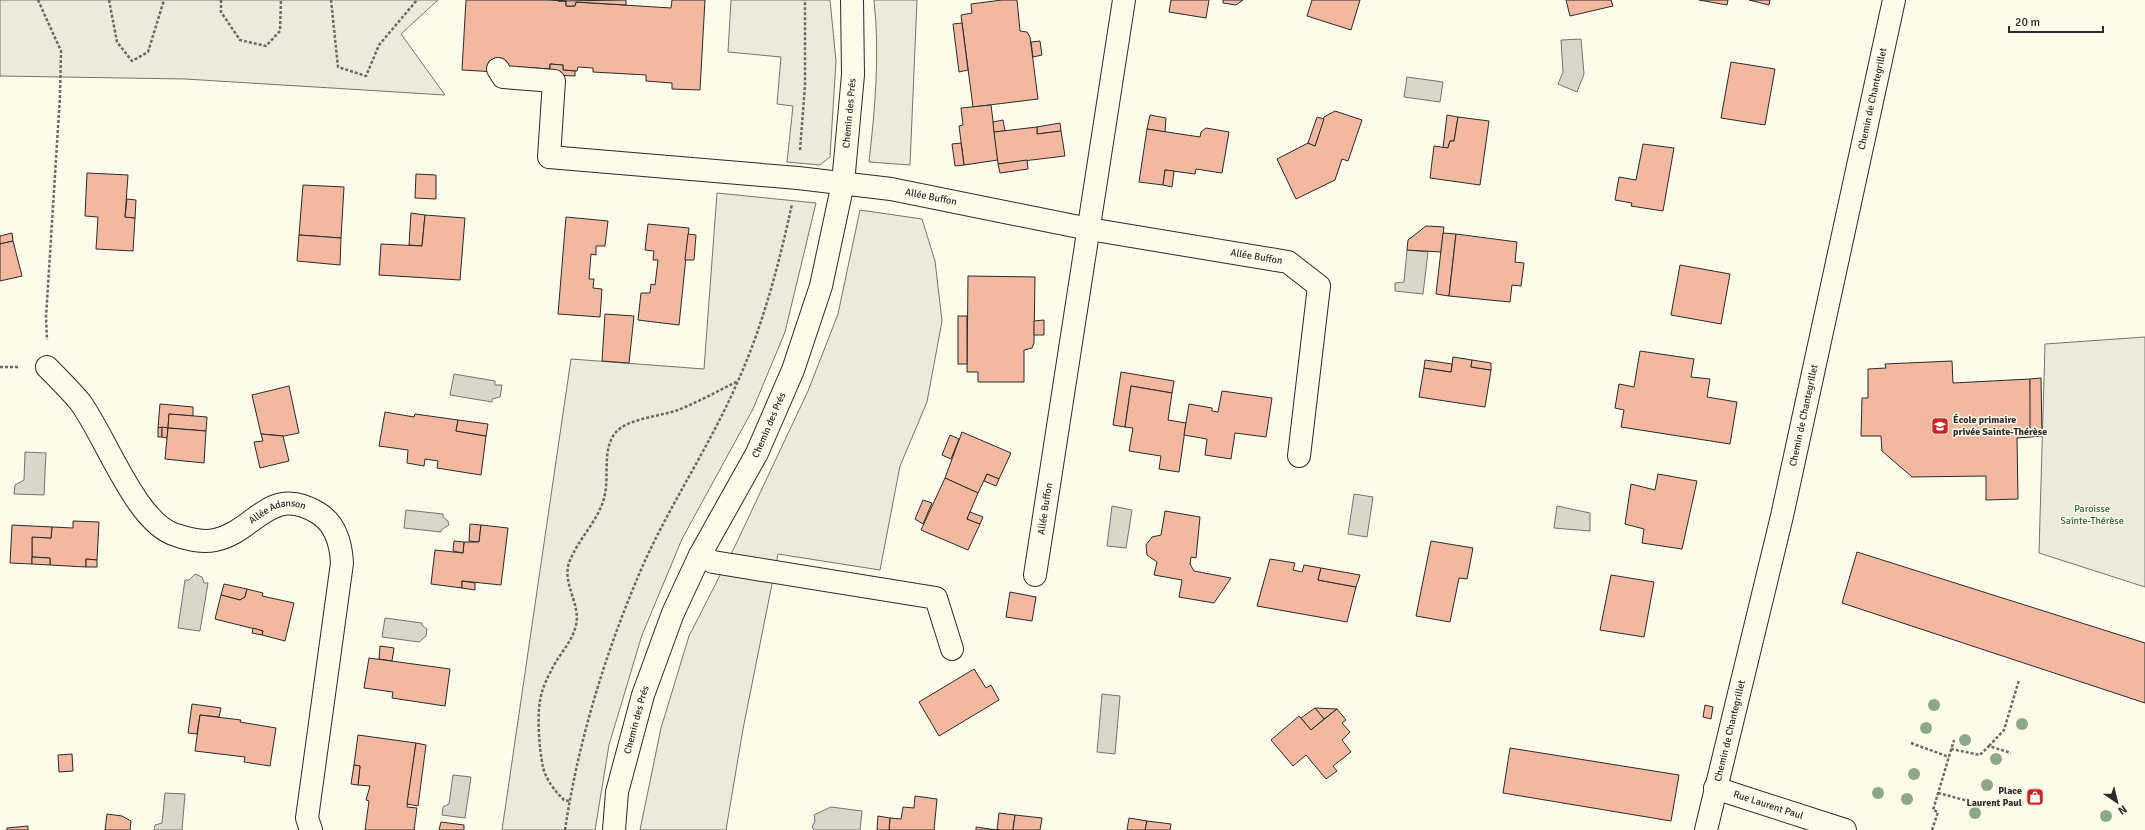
<svg xmlns="http://www.w3.org/2000/svg" width="2145" height="830" viewBox="0 0 2145 830" font-family="Signika,sans-serif">
  <rect width="100%" height="100%" fill="#fdfbea"/>
  <g fill="#ecebdb" stroke="#74746e">
    <path d="M0,0H438L401,34L445,95L185,79L0,76Z"/>
    <path d="M731,0H830L836,61L830,157L820,165L787,162L793,106L777,104L781,57L728,52Z"/>
    <path d="M874,0H917L910,165L869,162C875,109 880,54 874,0Z"/>
    <path d="M717,193L816,203L785,332L753,409L682,539L642,635L609,745L595,830H502L571,359L704,369Z"/>
    <path d="M860,210L922,219L935,261L942,321L927,402L900,466L880,570L778,554L743,729L726,830H640L661,728L689,636L736,544L808,391L838,314Z"/>
    <path d="M2145,337V587L2039,553L2045,344Z"/>
  </g>
  <g fill="#d8d7c9" stroke="#74746e">
    <path d="M1581,39L1584,74L1577,92L1558,84L1563,72L1561,40Z"/>
    <path d="M1407,77L1443,82L1440,102L1404,97Z"/>
    <path d="M1407,250L1428,252L1423,294L1395,291V283L1404,282Z"/>
    <path d="M454,374L495,381V385H502L500,397L492,399V402L450,395Z"/>
    <path d="M25,452L46,453L44,495L14,494L15,485L24,480Z"/>
    <path d="M1354,494L1373,497L1367,537L1348,534Z"/>
    <path d="M1112,506L1132,510L1126,548L1107,546Z"/>
    <path d="M1557,506L1590,513V531L1554,528Z"/>
    <path d="M406,510L443,514V517L448,521L449,525L441,530V532L404,528Z"/>
    <path d="M195,574L202,577L204,583H208L200,631L178,628L185,580H189Z"/>
    <path d="M385,618L422,623V625L427,629L426,636L419,642L382,637Z"/>
    <path d="M1102,694L1120,696L1115,754L1097,752Z"/>
    <path d="M453,775L471,777L465,818L442,815L443,807L449,804Z"/>
    <path d="M165,793L185,794L182,830H154L155,825L162,823Z"/>
    <path d="M831,807L862,811L860,830H814L812,827L815,821L814,815Z"/>
  </g>
  <g fill="#f2b8a0" stroke="#2b2b2b">
    <path d="M466,0H547L566,1V6H575L576,2L671,8L672,0H705L700,90L672,89V83L646,81V75L593,72V68L578,67L577,71L563,70V65L550,64V69L498,66L497,72L462,70Z"/>
    <path d="M626,0V5L576,2L575,6H566V1H558Z"/>
    <path d="M1002,0H1017L1020,31L1027,32L1030,37L1038,99L973,107L961,15L972,13L971,4Z"/>
    <path d="M1171,0H1209L1206,18L1169,12Z"/>
    <path d="M1223,0H1243L1236,5L1223,3Z"/>
    <path d="M1312,0H1360L1351,30L1307,16Z"/>
    <path d="M1566,0H1611L1613,6L1570,16Z"/>
    <path d="M1699,0H1728L1727,5Z"/>
    <path d="M1749,0H1770L1769,5Z"/>
    <path d="M962,23L968,70L959,72L953,24Z"/>
    <path d="M1040,41L1042,55L1033,57L1031,42Z"/>
    <path d="M1731,62L1775,69L1765,125L1721,118Z"/>
    <path d="M550,64L563,65V70L575,71V76L534,74V68L550,69Z"/>
    <path d="M991,105L998,160L964,165L959,126L963,125L961,108Z"/>
    <path d="M1335,111L1362,120L1348,161L1342,159L1335,180L1296,199L1277,159L1308,143L1315,146L1324,117Z"/>
    <path d="M1150,115L1166,118L1165,132L1147,129Z"/>
    <path d="M1447,115L1458,117L1454,141H1450L1448,148H1443Z"/>
    <path d="M1317,117L1324,119L1315,146L1308,143Z"/>
    <path d="M1458,117L1489,121L1480,185L1430,178L1434,146L1448,148L1450,141H1454Z"/>
    <path d="M1003,120L1005,131L994,132L993,122Z"/>
    <path d="M1060,123L1061,131L1037,134V127Z"/>
    <path d="M1037,127V134L1061,131L1065,156L998,164L994,132Z"/>
    <path d="M1206,128L1229,132L1222,173L1196,169L1195,174L1165,170L1163,185L1139,182L1147,129L1200,137L1201,132Z"/>
    <path d="M961,143L964,165L955,166L952,144Z"/>
    <path d="M1643,144L1674,148L1663,211L1631,206L1632,203L1615,200L1619,177L1636,180Z"/>
    <path d="M1027,160L1028,169L1000,173L998,164Z"/>
    <path d="M1165,170L1174,171L1172,187L1163,185Z"/>
    <path d="M87,173L128,175L125,217L135,218L133,251L96,249L98,217L85,216Z"/>
    <path d="M416,174L436,175V199L415,198Z"/>
    <path d="M303,185L344,187L341,238L299,235Z"/>
    <path d="M127,199L136,200L135,218L125,217Z"/>
    <path d="M411,213L425,215L422,246L409,245Z"/>
    <path d="M425,215L465,218L460,280L379,275L381,244L422,246Z"/>
    <path d="M566,217L608,221L605,246H596V255L591,254L589,279H594L593,288L602,289L600,317L558,314Z"/>
    <path d="M648,224L689,228L679,325L638,320L641,293H650L651,284L655,285L658,260H653L654,251L645,250Z"/>
    <path d="M1426,226L1444,227L1441,252L1407,250L1408,240Z"/>
    <path d="M12,233L13,241L0,244V236Z"/>
    <path d="M1443,233L1456,234L1449,296L1436,294Z"/>
    <path d="M688,234L696,235L694,260H685Z"/>
    <path d="M1456,234L1517,242L1515,262L1524,263L1521,286L1512,285L1510,302L1449,296Z"/>
    <path d="M299,235L341,238L340,265L297,261Z"/>
    <path d="M13,241L22,276L0,281V244Z"/>
    <path d="M1680,265L1730,274L1721,324L1671,315Z"/>
    <path d="M968,276L1035,277L1034,343L1032,348L1024,350V382H978V372H967Z"/>
    <path d="M605,314L634,316L629,363L602,361Z"/>
    <rect x="958" y="316" width="9" height="48"/>
    <path d="M1044,320V335H1034V321Z"/>
    <path d="M1640,351L1694,359L1691,377L1710,379L1707,397L1737,402L1730,444L1621,427L1624,410L1615,408L1619,384L1634,387Z"/>
    <path d="M1453,357L1472,360L1471,367L1491,370L1485,407L1419,397L1424,368L1451,372Z"/>
    <path d="M1425,360L1452,364L1451,372L1424,368Z"/>
    <path d="M1472,360L1491,363V370L1471,367Z"/>
    <path d="M1952,361L1953,383L2030,379L2031,437L2017,438L2018,499L1986,500V476L1912,477L1882,451L1881,436H1861L1862,398H1868V369L1886,368L1885,364Z"/>
    <path d="M1121,372L1174,381L1172,393L1131,386L1125,427L1113,425Z"/>
    <path d="M2041,378L2042,436L2030,437V379Z"/>
    <path d="M289,386L299,433L284,436L261,434L252,395Z"/>
    <path d="M1131,386L1172,393L1168,420L1186,423L1179,472L1159,469L1161,456L1129,451L1133,428L1125,427Z"/>
    <path d="M1222,391L1272,398L1266,437L1235,433L1231,459L1205,455L1207,439L1184,435L1189,404L1212,408V411L1218,412Z"/>
    <path d="M160,404L193,407V416L169,414L168,428H158Z"/>
    <path d="M385,412L414,417L415,414L458,420L456,431L486,436L481,475L437,468L438,461L425,459L424,466L407,463L408,450L379,446Z"/>
    <path d="M169,414L207,417L206,431L168,428Z"/>
    <path d="M458,420L488,424L486,436L456,431Z"/>
    <path d="M162,427V437H158V428Z"/>
    <path d="M162,427L168,428L167,438L162,437Z"/>
    <path d="M168,428L206,431L204,463L165,459Z"/>
    <path d="M962,432L1011,453L999,479L987,474L978,493L945,478Z"/>
    <path d="M261,434L283,436L289,461L260,468L254,442L263,441Z"/>
    <path d="M950,435L959,439L951,459L942,455Z"/>
    <path d="M987,474L999,479L996,486L984,481Z"/>
    <path d="M1658,474L1697,481L1682,549L1642,543L1644,529L1625,524L1631,484L1655,490Z"/>
    <path d="M945,478L978,493L967,519L980,524L968,550L921,530Z"/>
    <path d="M923,500L932,503L923,524L915,519Z"/>
    <path d="M1165,511L1200,517L1196,558L1191,557L1190,564L1194,571L1231,578L1214,603L1179,597L1182,580L1154,575L1157,562L1147,555L1146,545L1152,537L1161,535Z"/>
    <path d="M970,512L983,517L980,524L967,519Z"/>
    <path d="M73,521L99,522L97,560L86,559V567L50,565V558L32,557V537L51,538L52,527L73,528Z"/>
    <path d="M470,524L481,525L479,542L469,541Z"/>
    <path d="M12,525L52,527L51,538L32,537V564L10,563Z"/>
    <path d="M481,525L508,528L501,585L462,581V588L431,584L435,550L463,553L464,542H479Z"/>
    <path d="M454,541L464,542L463,553L453,551Z"/>
    <path d="M1431,541L1473,548L1467,579L1459,578L1450,622L1416,616Z"/>
    <path d="M1857,552L2145,643V703L1842,603Z"/>
    <path d="M32,557L50,558V565L32,564Z"/>
    <path d="M86,559L97,560V567H86Z"/>
    <path d="M1270,559L1295,563L1293,570L1302,572L1304,565L1321,568L1318,580L1356,587L1347,622L1257,606Z"/>
    <path d="M1321,568L1360,575L1356,587L1318,580Z"/>
    <path d="M1611,575L1654,582L1644,637L1600,630Z"/>
    <path d="M462,581L475,583V590L462,588Z"/>
    <path d="M224,584L247,589L245,597L240,600L221,595Z"/>
    <path d="M247,589L263,593L262,596L294,603L285,641L262,635L263,631L215,619L221,595L240,600L245,597Z"/>
    <path d="M1010,592L1036,597L1032,621L1006,617Z"/>
    <path d="M253,628L263,631L262,635L252,633Z"/>
    <path d="M380,646L394,648L392,661L379,659Z"/>
    <path d="M369,658L450,669L445,706L392,698L393,692L364,688Z"/>
    <path d="M974,669L986,688L991,685L999,700L939,736L919,702Z"/>
    <path d="M192,704L221,708L219,717L200,715L197,734L188,733Z"/>
    <path d="M1705,705L1713,707L1711,719L1703,717Z"/>
    <path d="M1315,708L1337,709L1324,719Z"/>
    <path d="M1315,708L1324,719L1311,730L1301,718Z"/>
    <path d="M1337,709L1346,720L1342,723L1350,732L1342,740L1351,752L1333,766L1337,771L1326,779L1306,755L1293,766L1271,740L1299,716L1311,730Z"/>
    <path d="M200,715L241,720L240,722L276,728L270,766L244,762L245,757L195,751Z"/>
    <path d="M358,735L416,743L407,807L417,808L414,830H365L369,801L366,800L370,786L358,785L360,766L354,765Z"/>
    <path d="M416,743L426,745L418,806L407,804Z"/>
    <path d="M1510,748L1679,775L1671,821L1503,793Z"/>
    <path d="M72,754L73,771L59,772L58,755Z"/>
    <path d="M354,765L360,766L358,785L351,784Z"/>
    <path d="M915,796L937,799L934,830H889L890,818L901,819L903,807L914,808Z"/>
    <path d="M999,813L1015,815L1013,830H997Z"/>
    <path d="M107,814L122,816L131,821L130,830H105Z"/>
    <path d="M1015,815L1042,818L1040,830H1013Z"/>
    <path d="M878,816L890,818L889,830H877Z"/>
    <path d="M1129,818L1147,821L1145,830H1127Z"/>
    <path d="M1147,821L1171,824L1170,830H1145Z"/>
    <path d="M441,822L464,825V830H439Z"/>
    <path d="M28,826V830H7V828Z"/>
    <path d="M976,827L997,830H1000H976Z"/>
  </g>
  <g fill="none" stroke-linecap="round" stroke-linejoin="round">
    <defs>
      <g id="street">
        <path id="s1" d="M498,69L503,77L554,81L549,157L798,178L891,189L1089,229L1288,262L1319,286L1299,456"/>
        <path id="s2" d="M47,367C58,378 70,390 80,402C105,435 136,524 176,535C188,539 202,543 215,540C255,532 270,483 318,513C336,524 341,543 342,563L307,818L311,830"/>
        <path d="M700,555L713,562L936,598L952,649"/>
        <path id="s3" d="M1035,575L1124,0"/>
        <path id="s4" d="M1715,788L1845,830"/>
        <path id="s5" d="M1706,830L1782,516L1894,0"/>
      </g>
      <g id="secondary">
        <path id="s6" d="M614,830L617,792L643,695L673,613L700,555L757,453L793,370L821,286L843,183L853,75L852,0"/>
      </g>
    </defs>
    <use href="#street" stroke="#2b2b2b" stroke-width="24"/>
    <use href="#secondary" stroke="#2b2b2b" stroke-width="24"/>
    <g stroke="#6a6964" stroke-width="2.5" stroke-dasharray="3 2" stroke-linecap="butt">
      <path d="M38,0L61,51L60,96L46,317L47,340"/>
      <path d="M109,0L117,42L132,61L148,52L164,0"/>
      <path d="M221,0V12L240,40L266,46L280,31L281,0"/>
      <path d="M331,0L338,67L366,76L379,45L417,0"/>
      <path d="M800,150L805,86V0"/>
      <path d="M0,367H20"/>
      <path d="M1911,743L1949,757"/>
      <path d="M1989,746L2004,730L2019,680"/>
      <path d="M1951,749L1980,755L1989,746L2011,753"/>
      <path d="M1938,793L1991,807"/>
      <path d="M569,801L564,800C555,791 546,780 543,767C539,748 536,710 542,692C544,684 549,675 553,667C561,652 572,642 576,625C581,605 562,583 569,563C578,538 600,520 605,494C609,475 602,448 616,432C627,419 661,416 678,410C698,402 718,391 738,381"/>
      <path d="M565,830C578,742 605,654 640,572C668,507 710,446 738,381C763,325 779,264 792,204"/>
      <path d="M1932,830L1938,812L1933,810L1954,740"/>
    </g>
    <use href="#street" stroke="#fdfbea" stroke-width="22"/>
    <use href="#secondary" stroke="#fdfbea" stroke-width="22"/>
  </g>
  <g fill="#8ea78a">
    <circle cx="1934" cy="705" r="6"/>
    <circle cx="2022" cy="724" r="6"/>
    <circle cx="1926" cy="728" r="6"/>
    <circle cx="1965" cy="740" r="6"/>
    <circle cx="1996" cy="759" r="6"/>
    <circle cx="1914" cy="774" r="6"/>
    <circle cx="1987" cy="785" r="6"/>
    <circle cx="1878" cy="793" r="6"/>
    <circle cx="2035" cy="794" r="6"/>
    <circle cx="1907" cy="799" r="6"/>
    <circle cx="1975" cy="813" r="6"/>
    <circle cx="2106" cy="816" r="6"/>
  </g>
  <defs>
    <symbol id="school-square" viewBox="-11 -11 22 22"><rect x="-9" y="-9" width="18" height="18" rx="4" fill="#c62828" stroke="#fdfbea"/><path d="M0-5L7-2L0 1L-7-2ZM-4 1L0 2.5L4 1V4Q0 6-4 4Z" fill="#fff"/></symbol>
    <symbol id="shop-square" viewBox="-11 -11 22 22"><rect x="-9" y="-9" width="18" height="18" rx="4" fill="#c62828" stroke="#fdfbea"/><path d="M-5-2.5h2.3a2.7 3.5 0 0 1 5.4 0H5L5.5 6h-11ZM-1.5-2.5h3a1.5 2.3 0 0 0-3 0Z" fill="#fff"/></symbol>
  </defs>
  <g fill-rule="evenodd">
    <use href="#school-square" x="1930" y="416" width="20" height="20"/>
    <use href="#shop-square" x="2025" y="787" width="20" height="20"/>
  </g>
  <g text-anchor="middle" dominant-baseline="central" stroke-width="3" stroke-linejoin="round" paint-order="stroke">
    <g font-size="10" fill="#2b2b2b" stroke="#fdfbea">
      <text stroke="none"><textPath href="#s5" startOffset="750">Chemin de Chantegrillet</textPath></text>
      <text stroke="none"><textPath href="#s6" startOffset="761">Chemin des Prés</textPath></text>
      <text stroke="none"><textPath href="#s1" startOffset="521">Allée Buffon</textPath></text>
      <text stroke="none"><textPath href="#s1" startOffset="852">Allée Buffon</textPath></text>
      <text stroke="none"><textPath href="#s5" startOffset="426">Chemin de Chantegrillet</textPath></text>
      <text stroke="none"><textPath href="#s6" startOffset="437">Chemin des Prés</textPath></text>
      <text stroke="none"><textPath href="#s3" startOffset="67">Allée Buffon</textPath></text>
      <text stroke="none"><textPath href="#s2" startOffset="325">Allée Adanson</textPath></text>
      <text stroke="none"><textPath href="#s6" startOffset="113">Chemin des Prés</textPath></text>
      <text stroke="none"><textPath href="#s5" startOffset="102">Chemin de Chantegrillet</textPath></text>
      <text stroke="none"><textPath href="#s4" startOffset="56">Rue Laurent Paul</textPath></text>
    </g>
    <g font-size="10" font-weight="bold" fill="#2b2b2b" stroke="#fdfbea" text-anchor="start">
      <text x="1953" y="420">École primaire<tspan x="1953" dy="12">privée Sainte-Thérèse</tspan></text>
      <text x="2022" y="791" text-anchor="end">Place<tspan x="2022" dy="12">Laurent Paul</tspan></text>
    </g>
    <g font-size="10" fill="#34623c" stroke="#fdfbea">
      <text x="2092" y="509">Paroisse<tspan x="2092" dy="12">Sainte-Thérèse</tspan></text>
    </g>
  </g>
  <g transform="translate(2117 802) rotate(145)" stroke="#fdfbea" stroke-width="3" paint-order="stroke">
  <path d="M0-3L7 15L0 10L-7 15Z" fill="#2b2b2b"/>
  <text y="-6" font-size="11" font-weight="bold" text-anchor="middle" fill="#2b2b2b">N</text>
  </g>
  <path d="M2009 26v6h94v-6" fill="none" stroke="#2b2b2b" stroke-width="2"/>
  <text x="2015" y="26" font-size="12" fill="#2b2b2b" stroke="#fdfbea" stroke-width="3" paint-order="stroke">20 m</text>
</svg>
